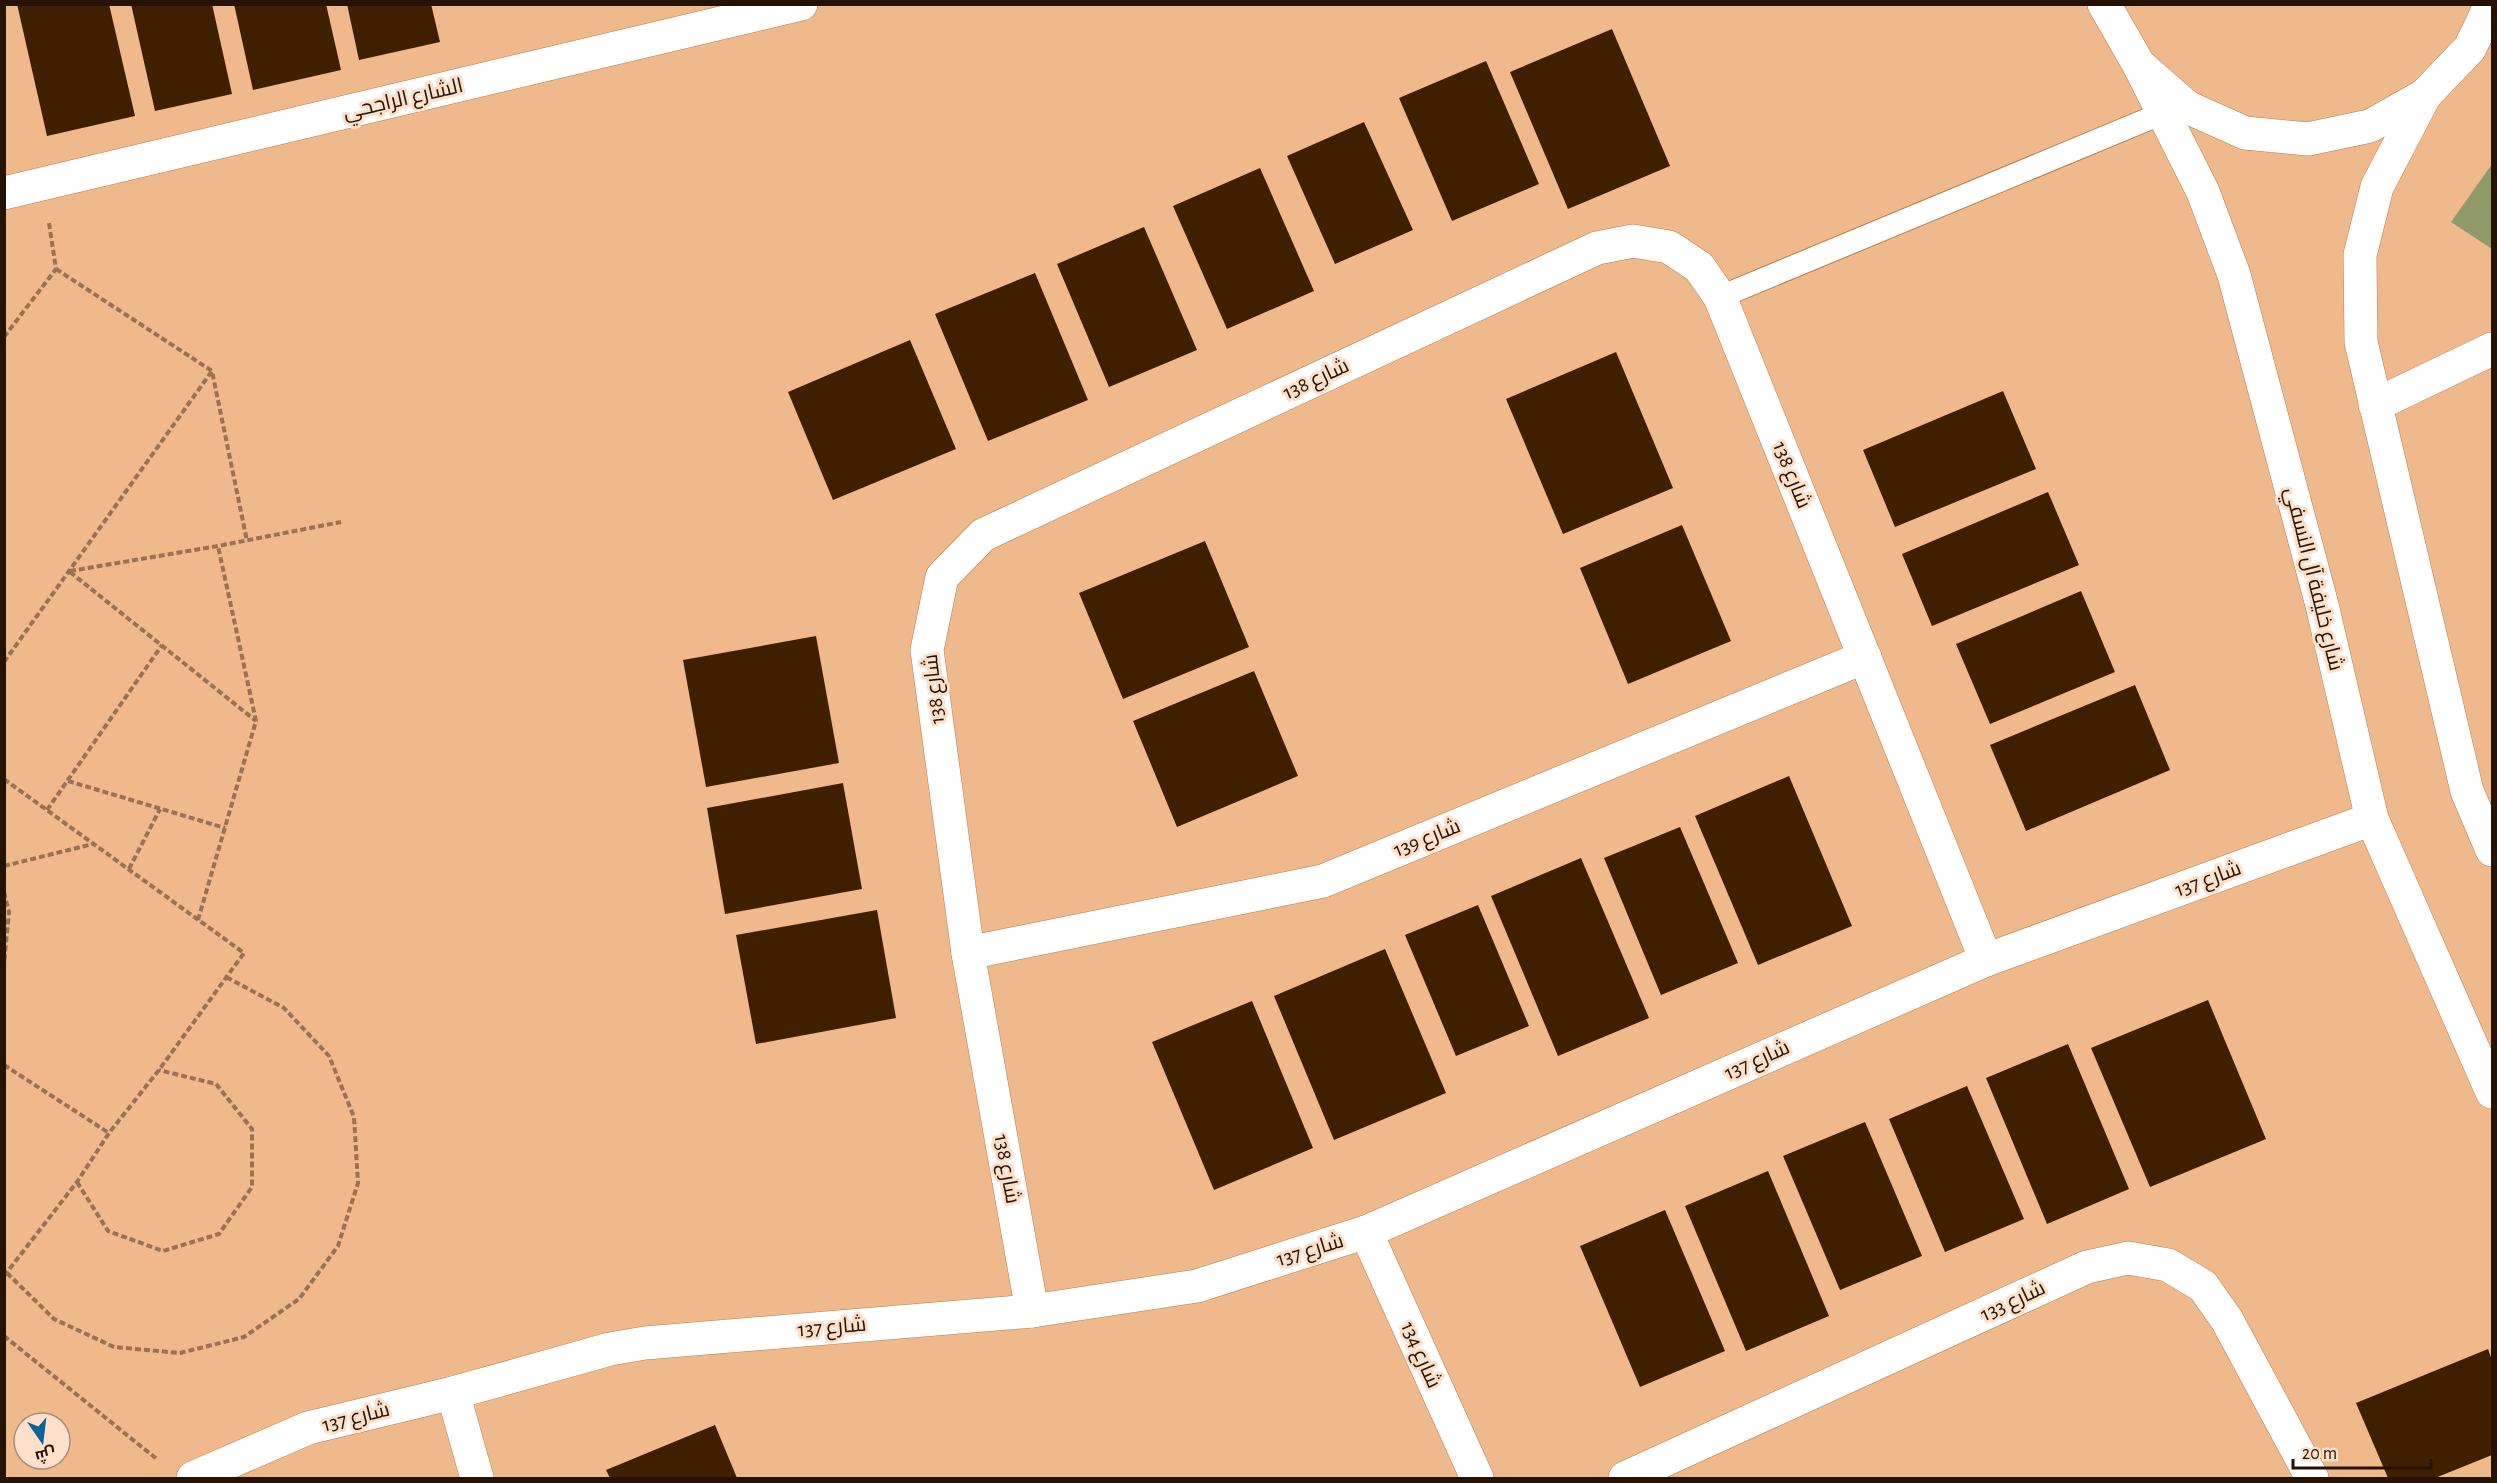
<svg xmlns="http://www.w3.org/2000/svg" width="2497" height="1483" viewBox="0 0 2497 1483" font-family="'Alegreya Sans',Cairo,sans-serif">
  <rect width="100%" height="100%" fill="#f0b98c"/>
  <path fill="#8e9b69" d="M2492,164V249L2451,222Z"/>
  <g fill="#401e00">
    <path d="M17,4H109L135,116L47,136Z"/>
    <path d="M131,4H212L232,94L155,111Z"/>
    <path d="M234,4H326L341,70L253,90Z"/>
    <path d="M347,4H431L440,42L359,60Z"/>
    <path d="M1612,29L1670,166L1568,209L1510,72Z"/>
    <path d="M1486,61L1539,184L1452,221L1399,98Z"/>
    <path d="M1364,122L1413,230L1335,264L1287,156Z"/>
    <path d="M1260,168L1314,291L1227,329L1173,206Z"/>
    <path d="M1144,227L1197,350L1109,387L1057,264Z"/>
    <path d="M1035,273L1088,400L988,441L935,314Z"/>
    <path d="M910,340L956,449L833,500L788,392Z"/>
    <path d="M1616,352L1673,488L1563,534L1506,399Z"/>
    <path d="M2003,391L2036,469L1895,527L1863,450Z"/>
    <path d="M2048,492L2079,565L1932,626L1902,554Z"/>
    <path d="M1682,525L1731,641L1628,684L1580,568Z"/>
    <path d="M1205,541L1249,647L1123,699L1079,593Z"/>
    <path d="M2081,591L2115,672L1990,724L1956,644Z"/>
    <path d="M816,636L839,763L706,787L683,660Z"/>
    <path d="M1254,671L1298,776L1177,827L1133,721Z"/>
    <path d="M2135,685L2170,770L2026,831L1990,745Z"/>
    <path d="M1789,776L1852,926L1758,965L1695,816Z"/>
    <path d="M843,783L862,889L725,914L707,808Z"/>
    <path d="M1680,827L1738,963L1661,995L1604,858Z"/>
    <path d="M1581,858L1649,1018L1558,1056L1491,896Z"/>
    <path d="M1478,905L1529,1026L1456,1056L1405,935Z"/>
    <path d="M877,910L896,1018L756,1044L736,935Z"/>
    <path d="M1385,949L1446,1093L1334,1140L1274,996Z"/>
    <path d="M2208,1000L2266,1139L2150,1187L2091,1048Z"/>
    <path d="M1252,1001L1313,1148L1214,1190L1152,1042Z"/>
    <path d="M2068,1044L2129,1189L2047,1224L1986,1078Z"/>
    <path d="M1967,1086L2024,1219L1945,1252L1889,1119Z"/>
    <path d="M1865,1122L1922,1256L1840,1290L1783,1156Z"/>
    <path d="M1768,1171L1829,1316L1746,1351L1685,1206Z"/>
    <path d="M1665,1210L1725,1351L1640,1387L1580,1246Z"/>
    <path d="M2488,1349L2492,1360V1455L2435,1478H2388L2356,1403Z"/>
    <path d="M715,1425L737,1478H610L606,1470Z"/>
  </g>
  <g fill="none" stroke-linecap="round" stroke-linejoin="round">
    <defs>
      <path id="lane" d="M1720,297L2163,113"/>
      <g id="street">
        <path d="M4,193L801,4"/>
        <path d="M2375,405L2492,349"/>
        <path d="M968,953L1323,881L1865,657"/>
        <path d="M1366,1232L1477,1478"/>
        <path d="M1032,1311L968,953L927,650L942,577L983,535L1597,248L1633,241L1669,247L1699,267L1720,297L1986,960"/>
        <path d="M453,1393L477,1478"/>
        <path d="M193,1478L308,1428L453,1393L610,1349L645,1343L1032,1311L1197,1286L1366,1232L1986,960L2372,819"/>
        <path d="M1625,1478L2087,1267L2128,1258L2168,1265L2203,1286L2227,1320L2312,1478"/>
      </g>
      <g id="secondary">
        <path d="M2104,4L2139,65L2187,107L2245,133L2308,139L2370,126L2425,95L2470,48L2491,4"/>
        <path d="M2139,65L2203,192L2234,275L2322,605L2372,819L2492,1092"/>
        <path d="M2425,95L2377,187L2360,255L2361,342L2467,791L2492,850"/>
      </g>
    </defs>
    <use href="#lane" stroke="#b27e53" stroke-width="24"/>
    <use href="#street" stroke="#b27e53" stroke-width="34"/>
    <use href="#secondary" stroke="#b27e53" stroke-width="34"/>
    <g stroke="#9a7251" stroke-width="4" stroke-dasharray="6 3" stroke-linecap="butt">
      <path d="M56,269L212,371L247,541"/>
      <path d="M4,337L56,269L49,223"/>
      <path d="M70,571L218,546L341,522"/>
      <path d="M70,572L256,721"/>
      <path d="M4,662L212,371"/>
      <path d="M4,779L244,953L159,1070L109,1133L77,1182L4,1276"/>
      <path d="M68,781L225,828"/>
      <path d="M47,810L162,645"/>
      <path d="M4,866L93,844"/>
      <path d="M129,869L160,809"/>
      <path d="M4,892L9,912L4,964"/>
      <path d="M198,920L256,721L218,546"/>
      <path d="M4,1065L109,1133"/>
      <path d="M77,1182L108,1231L163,1251L219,1234L252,1187V1129L216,1084L159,1070"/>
      <path d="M7,1273L54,1319L114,1347L180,1353L244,1337L299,1299L338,1246L358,1183L354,1117L329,1056L284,1008L226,977"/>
      <path d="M4,1336L158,1460"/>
    </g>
    <use href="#lane" stroke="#fff" stroke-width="22"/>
    <use href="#street" stroke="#fff" stroke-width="33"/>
    <use href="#secondary" stroke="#fff" stroke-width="33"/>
  </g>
  <g text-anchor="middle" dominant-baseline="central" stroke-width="6" stroke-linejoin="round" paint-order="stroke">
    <g font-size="21" fill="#261202" stroke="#fde0ca">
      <text transform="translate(403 99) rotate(-13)">الشارع الراجحي</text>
      <text transform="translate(1316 379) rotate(-25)">شارع 138</text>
      <text transform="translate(1792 475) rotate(68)">شارع 138</text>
      <text transform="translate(2314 579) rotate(76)">شارع خليفة آل النسفي</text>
      <text transform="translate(934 689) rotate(-96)">شارع 138</text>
      <text transform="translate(1427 838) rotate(-22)">شارع 139</text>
      <text transform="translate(2208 879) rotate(-20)">شارع 137</text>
      <text transform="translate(1757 1060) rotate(-24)">شارع 137</text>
      <text transform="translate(1007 1169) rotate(80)">شارع 138</text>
      <text transform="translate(1310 1250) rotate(-17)">شارع 137</text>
      <text transform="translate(2013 1301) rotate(-25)">شارع 133</text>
      <text transform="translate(832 1327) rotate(-5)">شارع 137</text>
      <text transform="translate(1421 1355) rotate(66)">شارع 134</text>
      <text transform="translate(356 1417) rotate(-14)">شارع 137</text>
    </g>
  </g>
  <rect width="2497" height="1483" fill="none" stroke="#261202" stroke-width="12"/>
  <g transform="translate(42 1441) rotate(166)"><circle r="28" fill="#fde0ca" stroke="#a78e7a" stroke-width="1.5"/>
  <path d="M0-4.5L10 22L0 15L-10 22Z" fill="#086595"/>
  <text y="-9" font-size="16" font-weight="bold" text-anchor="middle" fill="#261202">ش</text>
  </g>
  <path d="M2293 1459v9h138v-9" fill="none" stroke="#261202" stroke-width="3"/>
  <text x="2302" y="1459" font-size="18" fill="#261202" stroke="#fde0ca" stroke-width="4.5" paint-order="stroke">20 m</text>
</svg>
